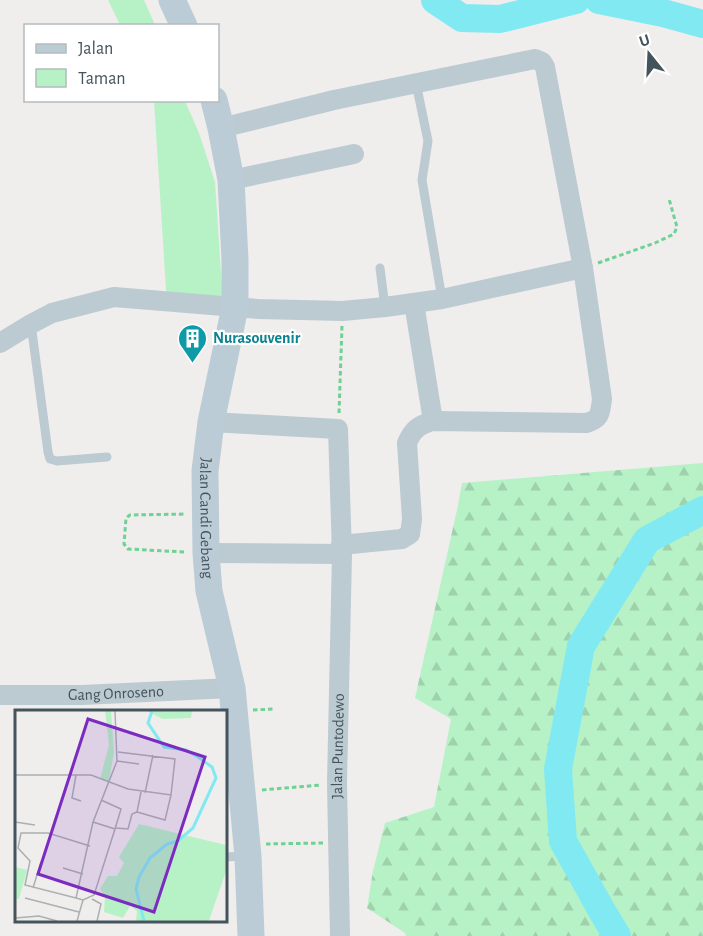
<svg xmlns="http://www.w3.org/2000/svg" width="703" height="936" viewBox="0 0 703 936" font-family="'Alegreya Sans',sans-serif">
  <defs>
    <pattern id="forest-firs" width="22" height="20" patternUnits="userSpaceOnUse" patternTransform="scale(1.5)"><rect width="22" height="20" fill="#b7f2c6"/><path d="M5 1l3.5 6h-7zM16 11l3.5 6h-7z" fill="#9fd1ac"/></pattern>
  </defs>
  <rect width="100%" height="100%" fill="#f0eded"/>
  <g fill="#b7f2c6">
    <path d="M108,0H144L155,25H120Z"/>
    <path d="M154,101H185L199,133L215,182L223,303L167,305Z"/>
  </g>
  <path fill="url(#forest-firs)" d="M703,463V936H406L405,933L367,908L373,871L385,823L434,807L451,719L415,698L457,510L462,483Z"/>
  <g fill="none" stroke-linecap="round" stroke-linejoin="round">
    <g stroke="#81e9f2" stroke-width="28">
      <path d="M435,0L462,18L500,19L576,0"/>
      <path d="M599,0L663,13L703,24"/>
      <path d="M617,936L602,911L563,841L558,769L581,646L647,540L703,510"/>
    </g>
    <g stroke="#6dd293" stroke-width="3" stroke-dasharray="4.5 3" stroke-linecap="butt">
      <path d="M598,263L655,243L674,234L677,227L669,199"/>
      <path d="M339,413L342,326"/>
      <path d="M184,552L128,549L124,544L126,518L130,515L186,514"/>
      <path d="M253,710L273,709"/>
      <path d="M262,790L321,785"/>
      <path d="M266,844L323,843"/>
    </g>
    <g stroke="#bccad1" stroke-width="9">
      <path d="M416,83L428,141L422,180L442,299"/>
      <path d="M380,268L385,307"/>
      <path d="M31,324L48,452L50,459L57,461L107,457"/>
      <path d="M225,857L246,856"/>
    </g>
    <g stroke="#bccad1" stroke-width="20">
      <path d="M231,180L354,154"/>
      <path d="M414,303L433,421"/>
      <path d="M0,343L31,324L52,313L114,297L258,309L343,311L385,307L442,299L583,268L545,67L542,62L535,59L334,100L221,128"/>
      <path d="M341,545L402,539L410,534L412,519L407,443C413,429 419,425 433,421L586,423C601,419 600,413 602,399L583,268"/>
      <path d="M206,553L342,554L338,429L211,422"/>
      <path id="s1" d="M0,695H82L232,688"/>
      <path id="s2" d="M340,936L337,783L342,554"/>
    </g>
    <g stroke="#bcccd6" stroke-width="27">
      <path d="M172,0L184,26"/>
      <path id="s3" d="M214,100L221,128L231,180L235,260V307L211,422L205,471L206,553L209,591L232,688L248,856L251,936"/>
    </g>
  </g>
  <defs>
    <symbol id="building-pin" viewBox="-11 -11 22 30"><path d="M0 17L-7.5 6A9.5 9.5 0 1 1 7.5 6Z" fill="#0f9aa8" stroke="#fff"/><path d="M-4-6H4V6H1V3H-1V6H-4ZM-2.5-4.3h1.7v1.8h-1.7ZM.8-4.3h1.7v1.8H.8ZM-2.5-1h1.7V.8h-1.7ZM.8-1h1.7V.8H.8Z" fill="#fff"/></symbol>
  </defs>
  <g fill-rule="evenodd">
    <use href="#building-pin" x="176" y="322" width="33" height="45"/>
  </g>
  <g text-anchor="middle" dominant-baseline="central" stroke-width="4.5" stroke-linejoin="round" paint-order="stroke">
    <g font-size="16" font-weight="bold" fill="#0d838f" stroke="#fff" text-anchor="start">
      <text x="213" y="338">Nurasouvenir</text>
    </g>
    <g font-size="16" fill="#44545c" stroke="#fff">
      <text stroke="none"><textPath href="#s3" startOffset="423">Jalan Candi Gebang</textPath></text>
      <text stroke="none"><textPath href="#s1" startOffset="116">Gang Onroseno</textPath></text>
      <text stroke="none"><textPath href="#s2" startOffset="190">Jalan Puntodewo</textPath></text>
    </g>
  </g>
  <g transform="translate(15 710)">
    <rect width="212" height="212" fill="#f0eded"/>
    <path d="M90,1H96L99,42L94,71L85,69L94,35Z" fill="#b7f2c6"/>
    <path d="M132,1H177L176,8L148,9ZM124,114L211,135V161L194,211H121L122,201L115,196L108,208L89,202L90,186L85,179L93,166H102L109,153L104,147ZM0,157L12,160L4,189L0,188Z" fill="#b7f2c6"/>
    <path fill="none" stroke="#81e9f2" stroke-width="3" d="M129,211L121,179L124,167L135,148L152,134L163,131L178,118L201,68L197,57L183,47L171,40L149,37L133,13L137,1"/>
    <path fill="none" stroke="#abb0b3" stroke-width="1.5" d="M102,51L124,54M0,65H76L113,79L156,85L160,49L103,42M61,65L57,88L66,91M130,83L138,45M122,102L150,110L156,85M0,112L20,115M78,112L100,119L106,99L86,90M101,118L113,119L117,104L122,102L126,82M48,158L68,164M18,178L26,152M10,188L64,202M61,188L10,175L15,151L3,138L6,123H33L75,136M77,189L86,194L82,211M68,190L79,185L100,119M0,208L24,206L42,211M62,211L68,190L61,188L78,112L102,51L100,1"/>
    <path fill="#7b2cbf" fill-opacity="0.15" stroke="#7b2cbf" stroke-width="3" d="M73,9L190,47L139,202L23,164Z"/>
    <rect width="212" height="212" fill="none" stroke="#44545c" stroke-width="3"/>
  </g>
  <rect x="24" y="24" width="195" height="78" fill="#ffffff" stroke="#b4bbbe" stroke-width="1.5"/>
  <rect x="36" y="44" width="30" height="9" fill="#bcccd6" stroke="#b4bbbe" stroke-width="1.5"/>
  <text x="78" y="54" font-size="18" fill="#44545c">Jalan</text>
  <rect x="36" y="69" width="30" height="18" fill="#b7f2c6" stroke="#b4bbbe" stroke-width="1.5"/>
  <text x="78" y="84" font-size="18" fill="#44545c">Taman</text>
  <g transform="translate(649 54) rotate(342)" stroke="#ffffff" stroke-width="4.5" paint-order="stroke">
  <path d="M0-4.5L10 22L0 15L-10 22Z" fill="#44545c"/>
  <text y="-9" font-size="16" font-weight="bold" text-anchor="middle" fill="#44545c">U</text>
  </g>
</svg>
